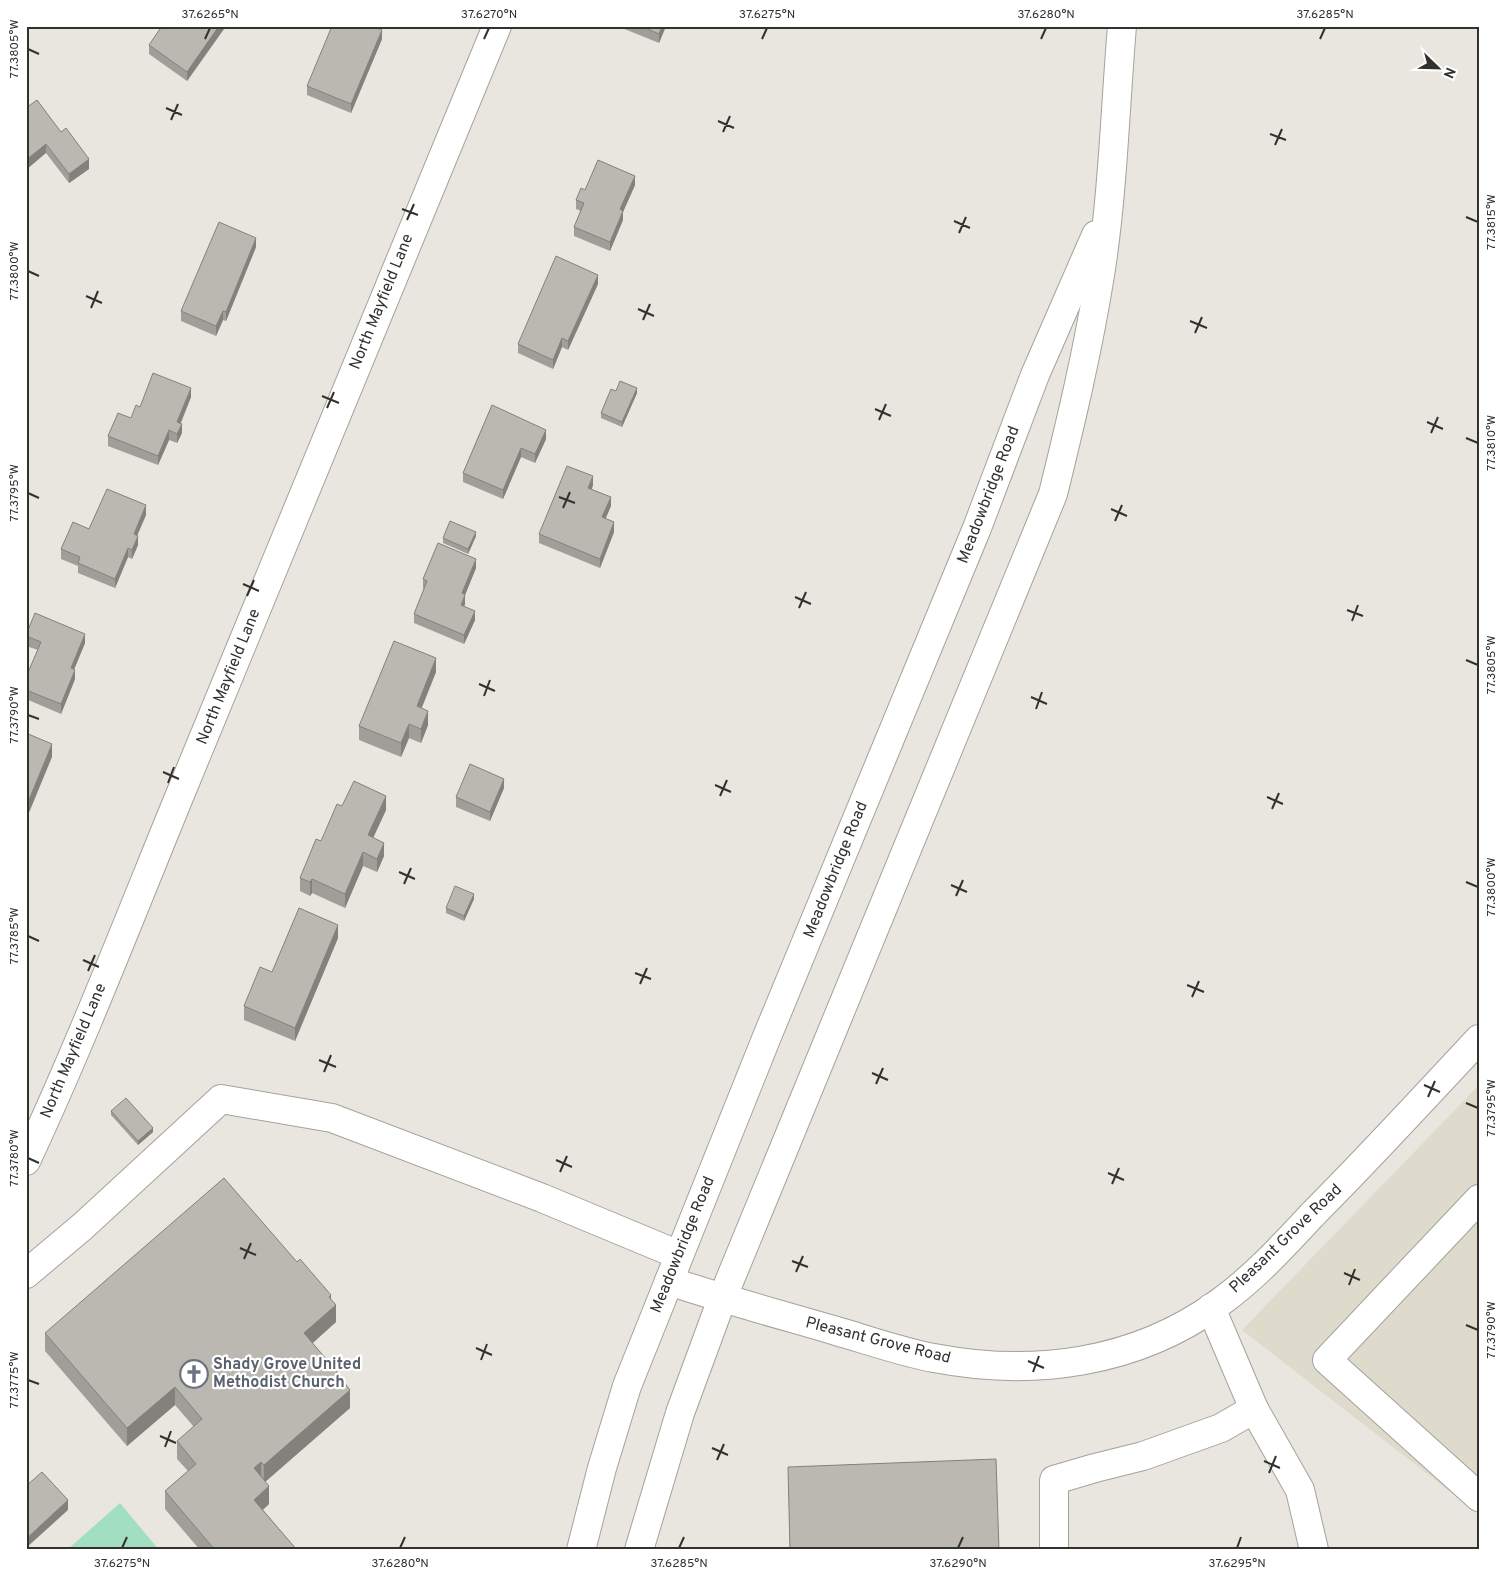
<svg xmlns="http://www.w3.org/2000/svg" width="1505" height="1576" viewBox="0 0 1505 1576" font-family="Overpass,sans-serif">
  <rect width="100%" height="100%" fill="#e8e6de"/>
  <path fill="#dedbcc" d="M1479,1085V1514L1242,1330Z"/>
  <path fill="#a2dfc1" d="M120,1503L159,1550H67Z"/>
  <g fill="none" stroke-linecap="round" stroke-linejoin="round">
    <defs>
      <g id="minor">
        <path d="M26,1161C81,1043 128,922 177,802C284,544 388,284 497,26"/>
        <path d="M1479,1199L1327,1360L1479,1497"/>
        <path d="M26,1274L82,1227L221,1099L332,1118L542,1198L679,1255"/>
        <path d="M669,1281C723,1299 778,1314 833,1330C865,1339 901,1352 934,1358C1033,1377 1135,1364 1219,1303C1254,1278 1283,1246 1312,1215C1369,1158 1424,1098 1479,1039"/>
        <path d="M1254,1409L1300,1490L1314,1550"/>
        <path d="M1054,1550V1480L1095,1468L1143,1456L1221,1428L1254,1409L1211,1308"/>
      </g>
      <g id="major">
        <path d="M581,1550L602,1468L627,1386L766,1039L977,528L1035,375L1096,235"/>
        <path d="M639,1550L680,1413L722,1299L1053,494C1071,421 1088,350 1100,275C1113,193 1115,109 1122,26"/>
      </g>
    </defs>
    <use href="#minor" stroke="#a4a29a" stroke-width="30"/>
    <use href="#major" stroke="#a4a29a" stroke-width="30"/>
    <use href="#minor" stroke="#fff" stroke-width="28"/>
    <use href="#major" stroke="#fff" stroke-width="28"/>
  </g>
  <g fill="#a09e98">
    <path d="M226,26L187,81L149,54V45Z"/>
    <path d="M622,26H666L659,43L622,28Z"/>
    <path d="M382,39L351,113L307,95V86Z"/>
    <path d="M26,108L89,169L69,183L46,153Z"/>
    <path d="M635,185L623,212V220L610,251L574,236V227L581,211L576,209V200L585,190Z"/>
    <path d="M256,247L226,321L223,320L216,336L181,321V311Z"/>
    <path d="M598,284L568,350L562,347L553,369L518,353V344Z"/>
    <path d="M616,391L637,393L622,427L601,418V413Z"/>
    <path d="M191,397L181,423L182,433L177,443L169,440L158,465L108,446V436L131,418L140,407Z"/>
    <path d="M492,405L546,439L535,463L521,457L503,499L463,482V473Z"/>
    <path d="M593,485L592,489L611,506L605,519L614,532L600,568L539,543V534Z"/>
    <path d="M146,515L137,535L138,545L132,559L128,557L115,588L78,573V566L61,559V549L89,529Z"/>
    <path d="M476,536L468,554L443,543V538Z"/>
    <path d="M476,568L465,595V604L464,606L475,620L464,644L414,623V614L424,589L423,588V579Z"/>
    <path d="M26,635L85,643L74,669L75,679L61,714L26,699V677L38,650L26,646Z"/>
    <path d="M436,672L421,708L428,725L421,743L409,738L401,757L359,740V726Z"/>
    <path d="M504,788L490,821L456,807V797Z"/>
    <path d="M342,806L386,810L373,838L384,856L377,872L363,866L345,908L312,893L310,896L300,891V878Z"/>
    <path d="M474,899L464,921L446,913V908Z"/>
    <path d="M338,938L295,1041L244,1020V1006Z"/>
    <path d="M111,1111L153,1132L138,1145L111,1115Z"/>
    <path d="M297,1262L331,1299L336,1322L312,1343L344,1382L350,1408L265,1481L269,1504L263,1510L297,1550H200L165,1509V1491L188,1471L177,1459V1441L194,1427L175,1405L127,1446L45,1351V1333Z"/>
    <path d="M788,1467L999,1550H790Z"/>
  </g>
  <g fill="#82817c">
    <path d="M219,26H226L187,81V72Z"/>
    <path d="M662,26H666L659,43V34Z"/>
    <path d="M382,30V39L351,113V104Z"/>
    <path d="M46,144V153L26,170V160Z"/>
    <path d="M89,159V169L69,183V174Z"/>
    <path d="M635,176V185L623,212V220L610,251V242L620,209Z"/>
    <path d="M256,238V247L226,321V312Z"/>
    <path d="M598,275V284L568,350V341Z"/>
    <path d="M223,311V320L216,336V326Z"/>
    <path d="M562,338V347L553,369V360Z"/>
    <path d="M191,388V397L177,431V422Z"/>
    <path d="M637,388V393L622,427V422Z"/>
    <path d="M182,424V433L177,443V434Z"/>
    <path d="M169,430V440L158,465V456Z"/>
    <path d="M546,430V439L535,463V454Z"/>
    <path d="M521,448V457L503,499V490Z"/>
    <path d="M593,476V485L588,497V488Z"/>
    <path d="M611,497V506L602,527V517Z"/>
    <path d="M146,505V515L134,543V534Z"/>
    <path d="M614,522V532L600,568V559Z"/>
    <path d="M476,532V536L468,554V549Z"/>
    <path d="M138,536V545L132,559V550Z"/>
    <path d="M128,548V557L115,588V579Z"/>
    <path d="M476,559V568L465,595V604L461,614L462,593Z"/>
    <path d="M475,611V620L464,644V635Z"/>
    <path d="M85,634V643L71,677V668Z"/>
    <path d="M436,658V672L417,720V706Z"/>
    <path d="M75,670V679L61,714V704Z"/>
    <path d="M428,711V725L421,743V729Z"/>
    <path d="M409,724V738L401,757V743Z"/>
    <path d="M52,744V757L26,820V807Z"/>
    <path d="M504,779V788L490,821V812Z"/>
    <path d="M386,796V810L368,849V835Z"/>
    <path d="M384,843V856L377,872V859Z"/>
    <path d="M363,852V866L345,908V894Z"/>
    <path d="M312,879V893L310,896V882Z"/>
    <path d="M474,894V899L464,921V916Z"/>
    <path d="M338,925V938L295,1041V1028Z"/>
    <path d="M153,1128V1132L138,1145V1141Z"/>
    <path d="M331,1295V1309L336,1305V1322L304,1351V1333Z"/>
    <path d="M344,1380V1395L350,1390V1408L264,1483V1465Z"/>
    <path d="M175,1387V1405L127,1446V1428Z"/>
    <path d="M261,1462V1479L254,1468Z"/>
    <path d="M269,1486V1504L254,1517V1500Z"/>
    <path d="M68,1500V1510L26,1548V1539Z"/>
  </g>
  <g fill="#bab8b1" stroke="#82817c">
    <path d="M162,26H219L187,72L149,45Z"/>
    <path d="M332,26H372L382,30L351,104L307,86Z"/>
    <path d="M641,26H662L659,34Z"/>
    <path d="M37,100L61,132L66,128L89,159L69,174L46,144L26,160V108Z"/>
    <path d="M598,160L635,176L620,209L623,211L610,242L574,227L584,203L576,200L581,188L585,190Z"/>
    <path d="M219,222L256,238L226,312L223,311L216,326L181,311Z"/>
    <path d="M556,256L598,275L568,341L562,338L553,360L518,344Z"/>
    <path d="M153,373L191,388L177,422L182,424L177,434L169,430L158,456L108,436L118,413L131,418L136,405L140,407Z"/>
    <path d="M620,381L637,388L622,422L601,413L611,389L616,391Z"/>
    <path d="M492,405L546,430L535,454L521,448L503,490L463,473Z"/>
    <path d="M567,466L593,476L588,488L611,497L602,517L614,522L600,559L539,534Z"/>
    <path d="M107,489L146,505L134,534L138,536L132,550L128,548L115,579L78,563L80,557L61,549L73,522L89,529Z"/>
    <path d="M450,521L476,532L468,549L443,538Z"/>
    <path d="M438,543L476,559L462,593L465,595L461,605L475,611L464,635L414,614L427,581L423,579Z"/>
    <path d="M35,613L85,634L71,668L75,670L61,704L26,690V677L41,642L26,636V635Z"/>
    <path d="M394,641L436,658L417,706L428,711L421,729L409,724L401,743L359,726Z"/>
    <path d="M26,733L52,744L26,807Z"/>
    <path d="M470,764L504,779L490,812L456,797Z"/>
    <path d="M354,781L386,796L368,835L384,843L377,859L363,852L345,894L312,879L310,882L300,878L316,839L321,841L337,804L342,806Z"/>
    <path d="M455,886L474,894L464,916L446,908Z"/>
    <path d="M299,908L338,925L295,1028L244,1006L260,967L272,972Z"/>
    <path d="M126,1098L153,1128L138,1141L111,1111Z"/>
    <path d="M224,1178L297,1262L300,1259L331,1295L329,1297L336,1305L304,1333L344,1380L343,1381L350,1390L264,1465L261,1462L254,1468L269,1486L254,1500L297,1550H215L165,1491L196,1464L177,1441L202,1419L175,1387L127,1428L45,1333Z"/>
    <path d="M996,1459L999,1550H790L788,1467Z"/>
    <path d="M42,1472L68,1500L26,1539V1486Z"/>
  </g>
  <path fill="none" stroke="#31312d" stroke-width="2" d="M205,39L210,28M484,39L489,28M762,39L767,28M1041,39L1046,28M1320,39L1325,28M28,49L39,54M166,108L182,115M171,120L178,104M718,121L734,128M723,132L730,116M1270,134L1286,140M1275,145L1282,129M402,209L418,215M1466,217L1478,222M407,220L414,204M954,221L970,228M959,233L966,217M28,271L39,276M86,296L102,303M91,308L98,291M638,309L654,316M643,320L650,304M1190,321L1207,328M1195,333L1202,317M322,396L339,403M327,408L334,392M875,409L891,416M879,420L886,404M1427,422L1443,429M1431,433L1438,417M1466,438L1478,443M28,493L39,498M559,497L575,503M563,508L570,492M1111,509L1127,516M1115,521L1122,505M243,584L259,591M247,596L254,580M795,597L811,604M799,608L806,592M1347,610L1363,616M1352,621L1358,605M1466,660L1478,665M479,684L495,691M484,696L490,680M1031,697L1047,704M1036,709L1042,692M28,715L39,719M163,772L179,779M168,783L174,767M715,785L731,792M720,796L727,780M1267,797L1283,804M1272,809L1279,793M399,872L415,879M1466,882L1478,887M404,884L411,868M951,885L967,892M956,896L963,880M28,936L39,941M83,960L99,967M88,971L95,955M635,973L651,979M640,984L647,968M1187,985L1204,992M1192,997L1199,981M319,1060L336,1067M324,1072L331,1055M872,1073L888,1080M876,1084L883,1068M1424,1085L1440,1092M1428,1097L1435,1081M1466,1103L1478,1108M28,1158L39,1163M556,1160L572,1167M560,1172L567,1156M1108,1173L1124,1180M1112,1184L1119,1168M240,1248L256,1255M244,1259L251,1243M792,1261L808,1267M796,1272L803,1256M1344,1273L1360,1280M1349,1285L1355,1269M1466,1325L1478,1330M476,1348L492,1355M481,1360L487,1344M1028,1361L1044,1368M1033,1372L1039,1356M28,1380L39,1384M160,1436L176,1443M165,1447L171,1431M712,1448L728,1455M717,1460L724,1444M1264,1461L1280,1468M1269,1473L1276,1456M122,1548L127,1537M400,1548L405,1537M679,1548L684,1537M958,1548L963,1537M1237,1548L1241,1537"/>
  <defs>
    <symbol id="church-ring" viewBox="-11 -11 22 22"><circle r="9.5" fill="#fff" stroke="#6b7280" stroke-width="1.5"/><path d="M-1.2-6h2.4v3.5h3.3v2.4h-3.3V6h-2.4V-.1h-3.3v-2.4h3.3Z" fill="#6b7280"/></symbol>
  </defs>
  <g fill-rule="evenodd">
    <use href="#church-ring" x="178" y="1358" width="32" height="32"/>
  </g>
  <g text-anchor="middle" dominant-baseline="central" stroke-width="4.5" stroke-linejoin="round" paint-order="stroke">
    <g font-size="16" fill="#31312d" stroke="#fff">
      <text transform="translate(382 302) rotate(-68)">North Mayfield Lane</text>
      <text transform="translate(989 495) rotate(-69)">Meadowbridge Road</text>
      <text transform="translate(229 677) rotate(-68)">North Mayfield Lane</text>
      <text transform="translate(836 870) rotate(-68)">Meadowbridge Road</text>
      <text transform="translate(74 1051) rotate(-67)">North Mayfield Lane</text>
      <text transform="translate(1286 1239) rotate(-44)">Pleasant Grove Road</text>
      <text transform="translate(683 1245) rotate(-68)">Meadowbridge Road</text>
      <text transform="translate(878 1341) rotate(14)">Pleasant Grove Road</text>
    </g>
    <g font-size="16" font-weight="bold" fill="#5b616d" stroke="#fff" text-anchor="start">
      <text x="213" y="1365">Shady Grove United<tspan x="213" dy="18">Methodist Church</tspan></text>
    </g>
  </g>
  <rect width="1505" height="1576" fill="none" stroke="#ffffff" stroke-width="55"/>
  <g transform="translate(1438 68) rotate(113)" stroke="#ffffff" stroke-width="4" paint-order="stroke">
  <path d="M0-4L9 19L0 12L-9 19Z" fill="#31312d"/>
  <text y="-8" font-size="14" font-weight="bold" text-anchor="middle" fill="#31312d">N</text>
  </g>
  <rect x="28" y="28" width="1450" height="1520" fill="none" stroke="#31312d" stroke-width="2"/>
  <g font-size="12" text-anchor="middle" fill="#31312d">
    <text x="210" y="18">37.6265°N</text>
    <text x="489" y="18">37.6270°N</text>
    <text x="767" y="18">37.6275°N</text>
    <text x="1046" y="18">37.6280°N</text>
    <text x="1325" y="18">37.6285°N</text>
    <text transform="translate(14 49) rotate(-90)" y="4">77.3805°W</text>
    <text transform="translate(1491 222) rotate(-90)" y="4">77.3815°W</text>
    <text transform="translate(14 271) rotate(-90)" y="4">77.3800°W</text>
    <text transform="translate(1491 443) rotate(-90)" y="4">77.3810°W</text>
    <text transform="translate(14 493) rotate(-90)" y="4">77.3795°W</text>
    <text transform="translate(1491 665) rotate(-90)" y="4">77.3805°W</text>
    <text transform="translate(14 715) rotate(-90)" y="4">77.3790°W</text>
    <text transform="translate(1491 887) rotate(-90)" y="4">77.3800°W</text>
    <text transform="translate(14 936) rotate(-90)" y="4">77.3785°W</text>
    <text transform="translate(1491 1108) rotate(-90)" y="4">77.3795°W</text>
    <text transform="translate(14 1158) rotate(-90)" y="4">77.3780°W</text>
    <text transform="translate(1491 1330) rotate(-90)" y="4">77.3790°W</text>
    <text transform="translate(14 1380) rotate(-90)" y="4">77.3775°W</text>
    <text x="122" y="1567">37.6275°N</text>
    <text x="400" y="1567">37.6280°N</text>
    <text x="679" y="1567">37.6285°N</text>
    <text x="958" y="1567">37.6290°N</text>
    <text x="1237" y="1567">37.6295°N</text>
  </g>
</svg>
